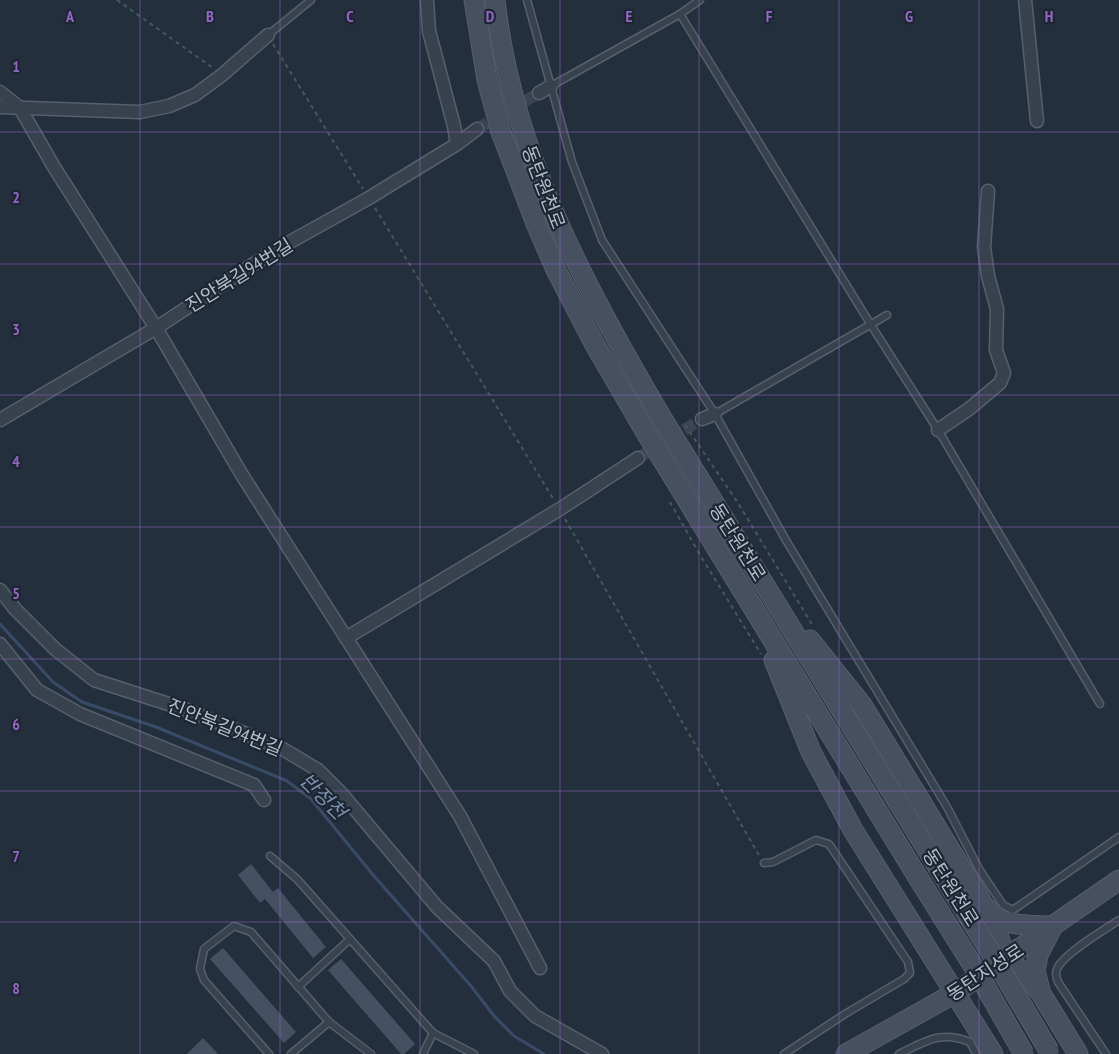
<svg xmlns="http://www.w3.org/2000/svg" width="1119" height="1054" viewBox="0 0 1119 1054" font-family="'PT Sans Narrow','Noto Sans KR',sans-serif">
  <rect width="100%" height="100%" fill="#242f3e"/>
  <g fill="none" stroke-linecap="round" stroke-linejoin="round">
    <path stroke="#394c67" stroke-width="3" d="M0,624L53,682L82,702L156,727L287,781L311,799L374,876L471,986L494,1016L514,1036L544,1054"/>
  </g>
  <g fill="#455162">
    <path d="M251,864L273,892L278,888L326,947L313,958L265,899L260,903L238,875Z"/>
    <path d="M223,948L296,1032L284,1043L210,959Z"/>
    <path d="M341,959L415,1044L404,1054H401L328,970Z"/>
    <path d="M203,1038L218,1054H187Z"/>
  </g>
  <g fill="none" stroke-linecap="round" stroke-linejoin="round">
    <g stroke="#3a4453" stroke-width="12" stroke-dasharray="12 6" stroke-linecap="butt">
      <path d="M477,129L539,93"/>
      <path d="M638,458L702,419"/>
    </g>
    <defs>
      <g id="service">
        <path d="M527,0L572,162L602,240L715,414L787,542L947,807L979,869L1003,905L1013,910L1119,837"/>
        <path d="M680,14L871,325L938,430L1100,704"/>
        <path d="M268,35L311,0"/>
        <path d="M551,86L680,14L700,0"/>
        <path d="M715,414L887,315"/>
        <path d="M270,856L297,879L433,1033L474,1054"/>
        <path d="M764,863L773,862L816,840L829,844L908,962L910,973L904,979L845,1014L784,1054"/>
        <path d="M298,987L350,939"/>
        <path d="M269,1054L204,980L200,969L204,949L234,926L251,932L329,1022L371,1054"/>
        <path d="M291,1054L329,1022"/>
        <path d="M423,1054L433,1033"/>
        <path d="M899,1054C926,1041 941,1030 970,1042L976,1054"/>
        <path d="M1106,1054L1058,982C1056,976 1055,973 1058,967C1065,953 1104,930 1119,920"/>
      </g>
      <g id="minor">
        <path d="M427,0L429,31L454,126L457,144"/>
        <path d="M1025,0L1037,121"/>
        <path d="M0,92L20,108L54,167L156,328L242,475L460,816L540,968"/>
        <path d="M539,93L551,86"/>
        <path d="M0,107L140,112L169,106L195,95L222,75L268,35"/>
        <path d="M702,419L715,414"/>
        <path d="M0,420L156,328L272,252L369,198L457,144L477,129"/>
        <path d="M938,430L969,409L1000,383L1004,373L996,350L997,309L988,276L984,247L988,191"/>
        <path d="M0,590L15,609L55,649L94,680L187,710L281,748L318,770L342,794L437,907L494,961L510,991L535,1016L602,1054"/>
        <path d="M346,638L560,509L638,458"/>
        <path d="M0,644L37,690L80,714L254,785L264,800"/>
      </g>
      <g id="secondary">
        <path d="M474,0L487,80L501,132L537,226L557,272L595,345L645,431L922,884"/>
        <path d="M495,0C512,154 587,292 665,423L941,872"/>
        <path d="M810,640L862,705L979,897L998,935L1006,958L1024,973L1040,992L1078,1054"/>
        <path d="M774,660L811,752L853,830L993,1054"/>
        <path d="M987,908C1001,928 1030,925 1053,926L1038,955L1035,971L1040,990"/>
        <path d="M846,1054L955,993L1119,880"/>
      </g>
    </defs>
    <use href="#service" stroke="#565f6c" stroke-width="9"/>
    <use href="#minor" stroke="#565f6c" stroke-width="15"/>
    <use href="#secondary" stroke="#565f6c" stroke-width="21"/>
    <g stroke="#44595c" stroke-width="2" stroke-dasharray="4 4" stroke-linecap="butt">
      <path d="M117,0L213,68"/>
      <path d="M273,44L363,189"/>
      <path d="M375,208L554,500"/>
      <path d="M685,425L738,503L813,626"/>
      <path d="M670,502L700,555L761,654"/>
      <path d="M565,519L760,857"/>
    </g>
    <use href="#service" stroke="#38414e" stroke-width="6"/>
    <use href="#minor" stroke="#38414e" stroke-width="12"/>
    <use href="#secondary" stroke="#465061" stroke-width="19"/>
    <defs>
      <g id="secondary-bridge">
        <path d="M941,872L996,961L1049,1051"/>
        <path d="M922,884L977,972L1024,1054"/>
      </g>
    </defs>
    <use href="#secondary-bridge" stroke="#565f6c" stroke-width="21" stroke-linecap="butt"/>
    <use href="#secondary-bridge" stroke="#465061" stroke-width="19"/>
  </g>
  <path fill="none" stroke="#9266c3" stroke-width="1" stroke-opacity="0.55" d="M140,0V1054M280,0V1054M420,0V1054M560,0V1054M699,0V1054M839,0V1054M979,0V1054M0,132H1119M0,264H1119M0,395H1119M0,527H1119M0,659H1119M0,791H1119M0,922H1119"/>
  <g text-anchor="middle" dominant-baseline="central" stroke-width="4.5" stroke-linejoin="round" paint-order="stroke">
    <g font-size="19" fill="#b4bcc9" stroke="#1d2633">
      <text transform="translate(544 187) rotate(69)">동탄원천로</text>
      <text transform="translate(239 275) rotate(-32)">진안북길94번길</text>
      <text transform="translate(738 542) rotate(58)">동탄원천로</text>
      <text transform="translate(225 727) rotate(22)">진안북길94번길</text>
      <text transform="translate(951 887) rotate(58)">동탄원천로</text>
      <text transform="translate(985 972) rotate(-33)">동탄지성로</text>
    </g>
    <g font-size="20" font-style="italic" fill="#7c92b1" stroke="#1d2633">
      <text transform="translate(323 796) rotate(45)">반정천</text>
    </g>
  </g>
  <g font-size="16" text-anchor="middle" font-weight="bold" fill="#9266c3" stroke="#1d2633" stroke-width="4.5" stroke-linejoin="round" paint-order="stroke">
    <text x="70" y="22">A</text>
    <text x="210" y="22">B</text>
    <text x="350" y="22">C</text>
    <text x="490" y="22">D</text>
    <text x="629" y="22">E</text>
    <text x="769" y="22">F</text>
    <text x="909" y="22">G</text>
    <text x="1049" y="22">H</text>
    <text x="16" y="72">1</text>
    <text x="16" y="203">2</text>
    <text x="16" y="335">3</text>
    <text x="16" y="467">4</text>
    <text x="16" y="599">5</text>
    <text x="16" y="730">6</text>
    <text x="16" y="862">7</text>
    <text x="16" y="994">8</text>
  </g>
</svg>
